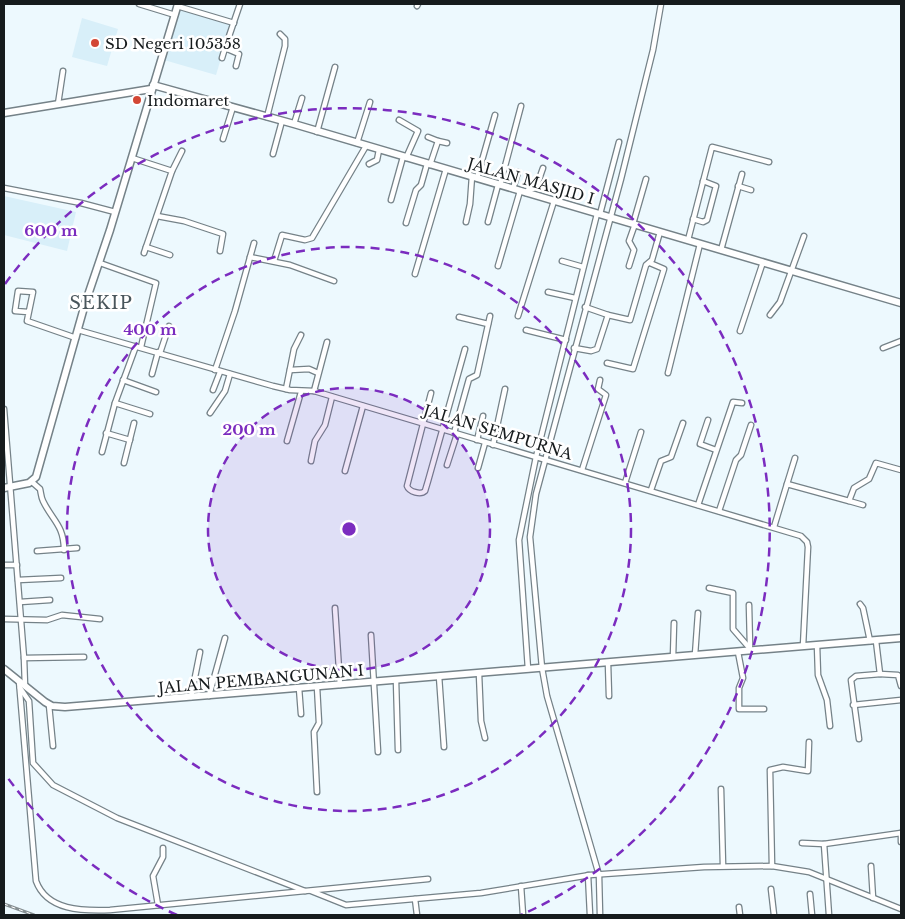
<svg xmlns="http://www.w3.org/2000/svg" width="905" height="919" viewBox="0 0 905 919" font-family="'Libre Baskerville',serif">
  <rect width="100%" height="100%" fill="#edf9fe"/>
  <g fill="#d8eff9">
    <path d="M179,9L231,25L216,75L164,60Z"/>
    <path d="M82,18L118,29L107,66L72,57Z"/>
    <path d="M4,196L76,212L67,251L4,235Z"/>
  </g>
  <g fill="none" stroke-linecap="round" stroke-linejoin="round">
    <defs>
      <g id="street">
        <path d="M139,4L175,15"/>
        <path d="M177,6L234,23"/>
        <path d="M417,6L418,4"/>
        <path d="M222,58L225,48"/>
        <path d="M236,66L239,54L225,48L240,4"/>
        <path d="M58,104L63,71"/>
        <path d="M267,117L285,46V39L280,34"/>
        <path d="M399,120L418,131L406,158"/>
        <path d="M294,124L302,98"/>
        <path d="M317,132L335,67"/>
        <path d="M428,137L438,141"/>
        <path d="M223,139L233,107"/>
        <path d="M357,143L370,102"/>
        <path d="M273,154L282,121"/>
        <path d="M132,158L172,171L144,253"/>
        <path d="M369,164L377,160L379,150"/>
        <path d="M430,165L438,141L447,143"/>
        <path d="M172,171L182,151"/>
        <path d="M477,178L495,115"/>
        <path d="M500,185L521,106"/>
        <path d="M738,186L751,190"/>
        <path d="M4,188L81,203L115,212"/>
        <path d="M513,189L518,172"/>
        <path d="M526,193L528,190L536,188L543,168"/>
        <path d="M391,200L403,157"/>
        <path d="M600,214L619,142"/>
        <path d="M157,216L184,221L223,234L220,251"/>
        <path d="M693,219L703,222L707,220L716,186L703,181"/>
        <path d="M466,222L470,204L472,176"/>
        <path d="M488,222L498,185"/>
        <path d="M406,223L416,190L421,185L427,164"/>
        <path d="M633,224L646,179"/>
        <path d="M688,240L712,147L769,162"/>
        <path d="M146,247L170,255"/>
        <path d="M721,250L742,174"/>
        <path d="M250,257L290,265L334,281"/>
        <path d="M274,261L282,235L305,240L312,238L366,146"/>
        <path d="M562,261L583,267"/>
        <path d="M100,263L156,283L141,347"/>
        <path d="M498,266L520,191"/>
        <path d="M629,266L634,250L629,241L635,224"/>
        <path d="M415,274L446,169"/>
        <path d="M548,292L575,298"/>
        <path d="M585,307L608,315"/>
        <path d="M28,312L15,311L18,291L33,292L27,321L76,338"/>
        <path d="M770,315L780,302L804,236"/>
        <path d="M518,316L554,201"/>
        <path d="M459,317L488,324"/>
        <path d="M78,330L273,386L290,390L314,391L801,536L807,542L808,547L803,646"/>
        <path d="M526,330L566,340"/>
        <path d="M740,331L763,262"/>
        <path d="M574,348L591,351L597,349L608,315L630,320L646,265L652,260L660,232"/>
        <path d="M883,348L901,341"/>
        <path d="M160,353L169,326"/>
        <path d="M607,363L633,369L664,269L650,263"/>
        <path d="M215,370L235,311L254,243"/>
        <path d="M290,370L309,369L318,373"/>
        <path d="M668,373L700,244"/>
        <path d="M152,374L158,352"/>
        <path d="M123,380L156,392"/>
        <path d="M286,389L294,349L301,335"/>
        <path d="M213,390L220,372"/>
        <path d="M314,391L327,342"/>
        <path d="M431,393L407,486C409,492 421,495 425,491L428,481L465,349"/>
        <path d="M115,403L150,414"/>
        <path d="M4,409L24,658L25,686"/>
        <path d="M210,413L225,391L230,374"/>
        <path d="M708,420L700,444L716,450"/>
        <path d="M106,433L130,440"/>
        <path d="M454,433L469,379L477,375L490,316"/>
        <path d="M477,440L483,416"/>
        <path d="M287,441L301,392"/>
        <path d="M493,445L505,389"/>
        <path d="M102,452L115,403L136,346"/>
        <path d="M311,461L315,441L325,425L332,397"/>
        <path d="M124,463L134,423"/>
        <path d="M447,465L457,434"/>
        <path d="M478,468L485,443"/>
        <path d="M582,470L606,395L598,389L600,380"/>
        <path d="M345,471L363,406"/>
        <path d="M32,482L40,489C41,493 41,497 43,501C52,520 64,525 64,550"/>
        <path d="M625,483L641,432"/>
        <path d="M787,484L795,458"/>
        <path d="M651,490L661,461L671,457L683,423"/>
        <path d="M849,501L863,505"/>
        <path d="M698,505L733,402L742,403"/>
        <path d="M719,511L736,460L741,455L751,425"/>
        <path d="M774,527L787,484L849,501L854,488L869,479L876,463L901,470"/>
        <path d="M37,551L77,548"/>
        <path d="M4,565H17"/>
        <path d="M18,580L61,578"/>
        <path d="M709,588L733,593V629L752,651"/>
        <path d="M20,602L50,600"/>
        <path d="M860,604L863,608L870,641"/>
        <path d="M749,605L750,646"/>
        <path d="M335,608L340,685"/>
        <path d="M4,619L47,620L62,615L100,619"/>
        <path d="M371,635L378,752"/>
        <path d="M817,645L818,675L827,700L830,726"/>
        <path d="M738,652L743,678L739,688V709H764"/>
        <path d="M695,655L698,613"/>
        <path d="M673,657L674,623"/>
        <path d="M24,658L84,657"/>
        <path d="M608,663L609,696"/>
        <path d="M528,669L519,540L536,457L597,214"/>
        <path d="M479,674L481,721L485,738"/>
        <path d="M880,674L898,675L901,686"/>
        <path d="M439,676L444,747"/>
        <path d="M396,680L398,750"/>
        <path d="M19,681L36,881C47,911 83,911 110,910L428,879"/>
        <path d="M20,688L29,701L33,763L53,785L117,818L305,891"/>
        <path d="M299,688L301,714"/>
        <path d="M209,696L225,638"/>
        <path d="M191,697L200,652"/>
        <path d="M49,705L53,746"/>
        <path d="M853,705L901,700"/>
        <path d="M859,739L851,680L856,676L880,674L876,641"/>
        <path d="M721,789L723,866"/>
        <path d="M317,792L314,732L319,723L317,687"/>
        <path d="M901,833V842"/>
        <path d="M802,843L824,844L901,833"/>
        <path d="M824,844L829,915"/>
        <path d="M772,866L770,770L783,767L808,771L809,742"/>
        <path d="M871,866L873,898"/>
        <path d="M588,875L590,915"/>
        <path d="M521,886L523,915"/>
        <path d="M771,889L774,915"/>
        <path d="M311,891L346,905L481,893L590,875L704,867L772,866L809,872L901,909"/>
        <path d="M810,894L812,915"/>
        <path d="M415,899L417,915"/>
        <path d="M158,905L153,876L163,857V848"/>
        <path d="M739,907L740,915"/>
        <path d="M600,915L599,875L547,696L542,668L530,537L536,494L621,179L653,50L661,4"/>
      </g>
      <g id="secondary">
        <path d="M153,85L294,124L901,303"/>
        <path d="M4,113L151,89"/>
        <path d="M4,488L29,483L36,477L85,304L110,230L178,4"/>
        <path d="M4,669L45,702L52,706L65,707L901,638"/>
      </g>
    </defs>
    <use href="#street" stroke="#758288" stroke-width="7"/>
    <use href="#secondary" stroke="#758288" stroke-width="9"/>
    <use href="#street" stroke="#fff" stroke-width="4.5"/>
    <use href="#secondary" stroke="#fff" stroke-width="6"/>
    <defs>
      <path id="rail" d="M4,904L34,915"/>
    </defs>
    <use href="#rail" stroke="#858e91" stroke-width="3"/>
    <use href="#rail" stroke="#fff" stroke-width="1" stroke-dasharray="4" stroke-linecap="butt"/>
  </g>
  <circle cx="349" cy="529" r="141" fill="#7b2cbf" fill-opacity=".12"/>
  <g fill="none" stroke="#7b2cbf" stroke-width="2.5" stroke-dasharray="9 6">
    <circle cx="349" cy="529" r="141"/>
    <circle cx="349" cy="529" r="282"/>
    <path d="M177 915A422 422 0 0 1 5 774M5 284A422 422 0 1 1 521 915"/>
  </g>
  <g fill="#d34735" stroke="#fff" stroke-width="2">
    <circle cx="95" cy="43" r="5"/>
    <circle cx="137" cy="100" r="5"/>
  </g>
  <g text-anchor="middle" dominant-baseline="central" stroke-width="5" stroke-linejoin="round" paint-order="stroke">
    <g font-size="15" fill="#161b1d" stroke="#fff" text-anchor="start">
      <text x="105" y="43">SD Negeri 105358</text>
      <text x="147" y="100">Indomaret</text>
    </g>
    <g font-size="15" fill="#161b1d" stroke="#fff">
      <text transform="translate(531 181) rotate(16)">JALAN MASJID I</text>
      <text transform="translate(498 432) rotate(17)">JALAN SEMPURNA</text>
      <text transform="translate(261 679) rotate(-5)">JALAN PEMBANGUNAN I</text>
    </g>
    <g font-size="18" letter-spacing="1" fill="#49565c" stroke="#fff">
      <text x="101" y="303">SEKIP</text>
    </g>
  </g>
  <circle cx="349" cy="529" r="8" fill="#7b2cbf" stroke="#fff" stroke-width="2.5"/>
  <g font-size="15" text-anchor="middle" font-weight="bold" fill="#7b2cbf" stroke="#fff" stroke-width="5" stroke-linejoin="round" paint-order="stroke">
    <text x="51" y="236">600 m</text>
    <text x="150" y="335">400 m</text>
    <text x="249" y="435">200 m</text>
  </g>
  <rect width="905" height="919" fill="none" stroke="#161b1d" stroke-width="10"/>
</svg>
